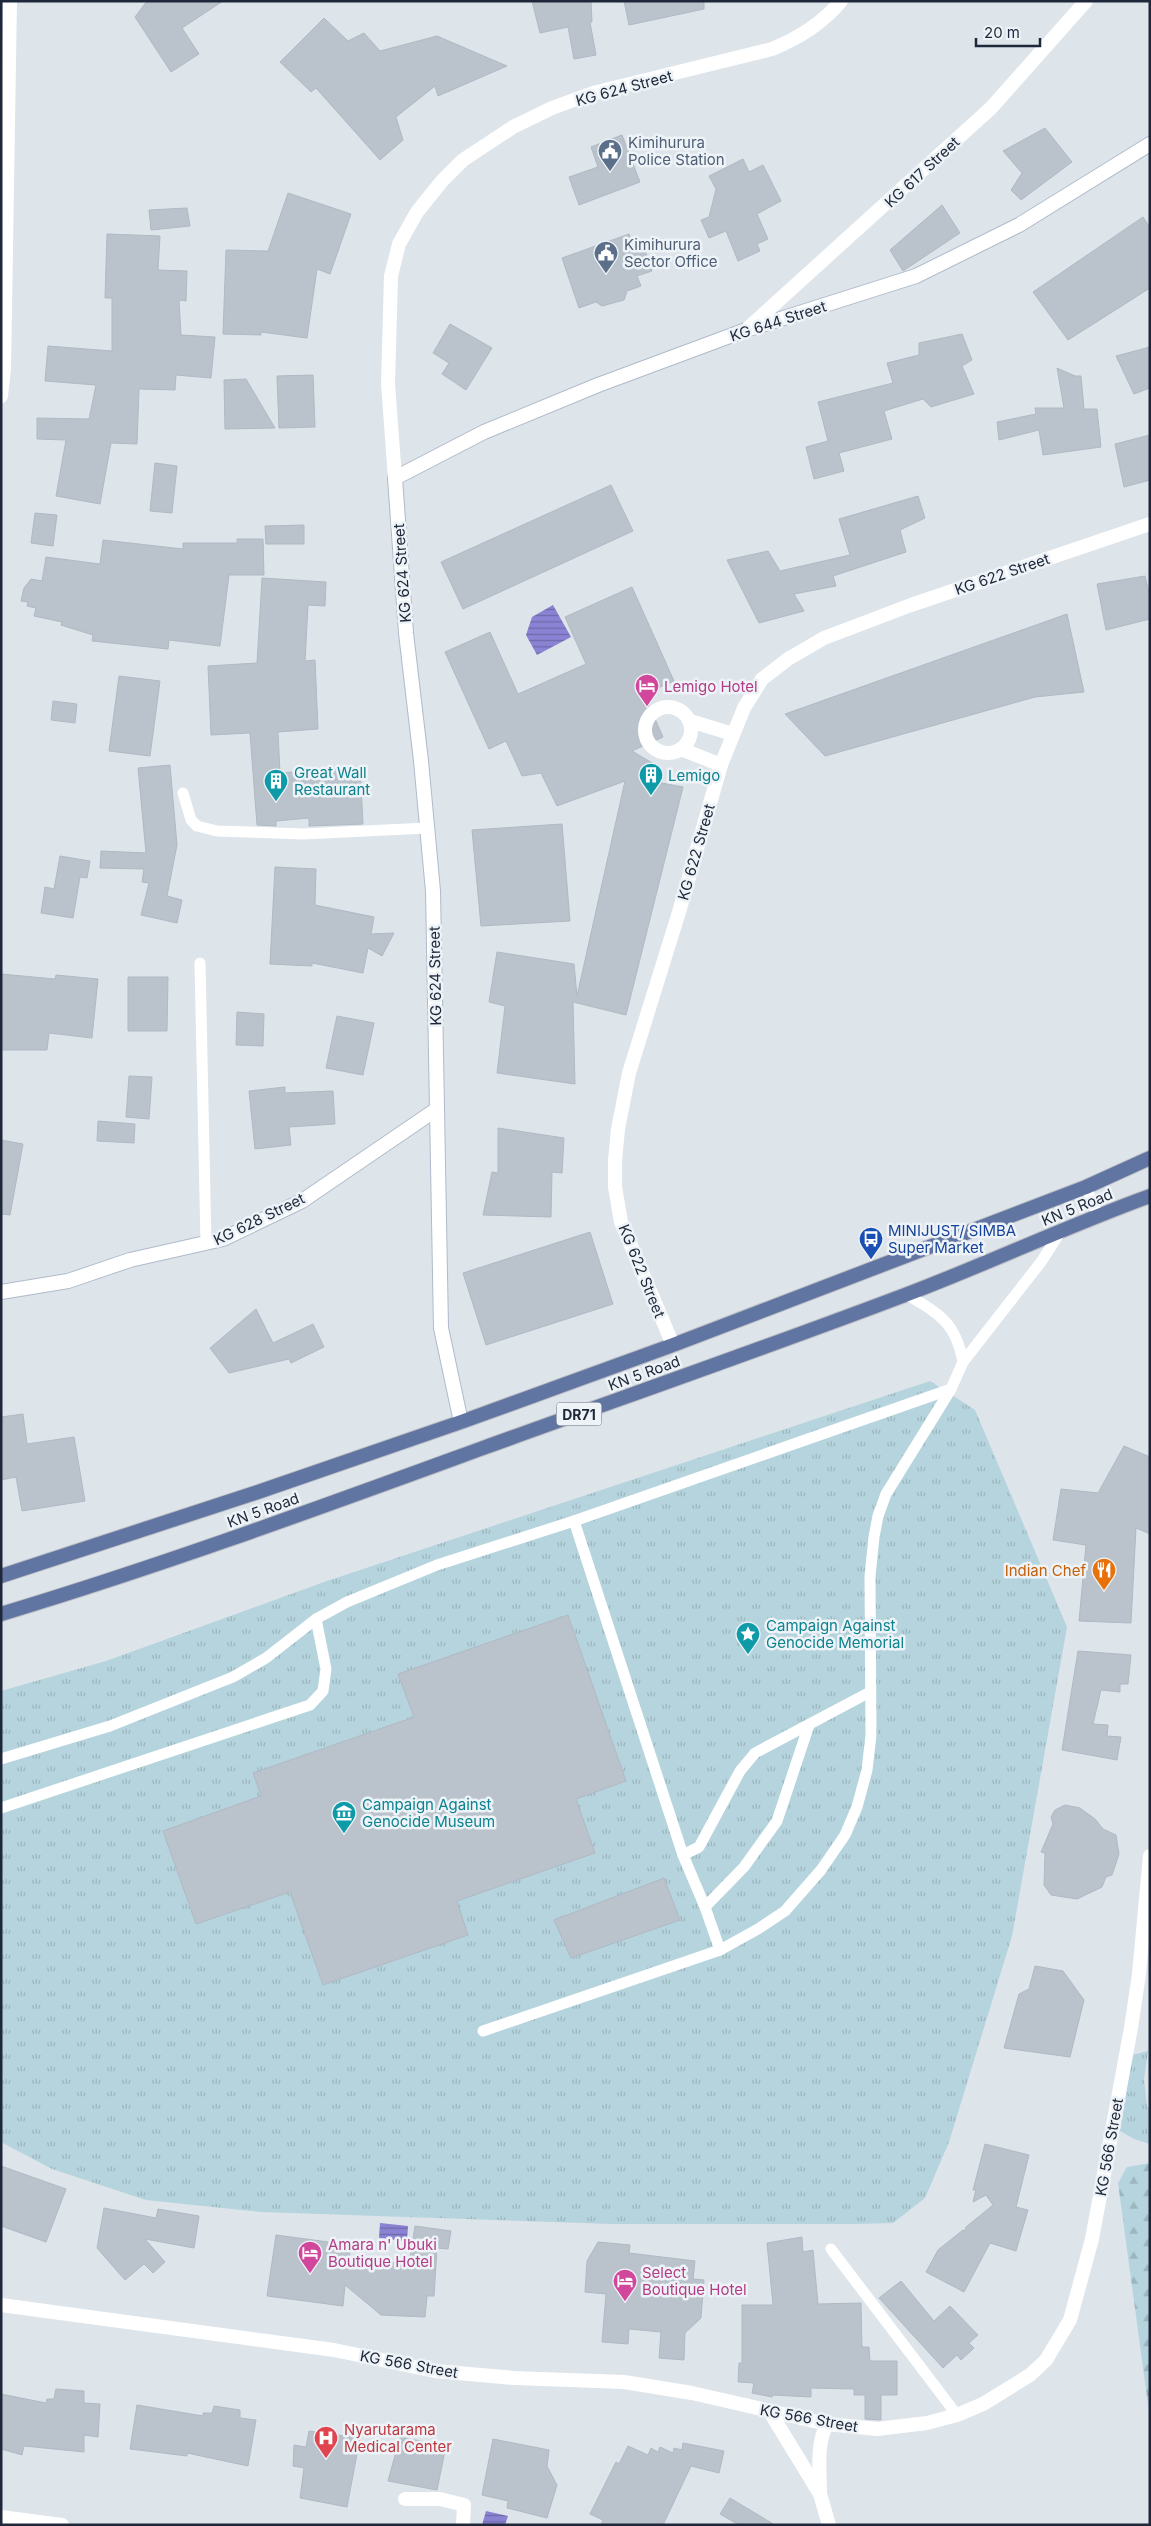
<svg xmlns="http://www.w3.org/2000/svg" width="1151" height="2526" viewBox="0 0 1151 2526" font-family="Inter,sans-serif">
  <defs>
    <pattern id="grass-tufts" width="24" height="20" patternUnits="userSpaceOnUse" patternTransform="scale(1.25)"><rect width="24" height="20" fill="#b5d4dd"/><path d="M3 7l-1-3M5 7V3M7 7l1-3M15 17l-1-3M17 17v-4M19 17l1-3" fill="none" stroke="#9bb6be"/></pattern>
    <pattern id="forest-firs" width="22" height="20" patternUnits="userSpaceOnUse" patternTransform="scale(1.25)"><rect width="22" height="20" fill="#b5d4dd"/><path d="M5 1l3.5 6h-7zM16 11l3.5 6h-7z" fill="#9bb6be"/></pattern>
    <pattern id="water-rules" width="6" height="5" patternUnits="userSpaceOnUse" patternTransform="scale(1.25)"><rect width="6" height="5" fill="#8a82d3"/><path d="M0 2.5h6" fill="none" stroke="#706aac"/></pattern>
  </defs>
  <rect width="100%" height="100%" fill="#dde4ea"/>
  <g fill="url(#grass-tufts)">
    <path d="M930,1381L975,1410L1067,1627L1012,1936L949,2142L925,2198L893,2223L856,2224H612L262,2212L146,2200L52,2169L1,2142V1691L106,1661L327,1581Z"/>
    <path d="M1148,2051L1144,2079L1147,2107L1150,2108V2144L1134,2139L1120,2131L1132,2055Z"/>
  </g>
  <path fill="url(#forest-firs)" d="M1150,2163V2419L1118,2183L1127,2167Z"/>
  <g fill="url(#water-rules)">
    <path d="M553,605L571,637L537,655L526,635L532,617Z"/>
    <path d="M380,2223L408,2226L407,2241L379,2238Z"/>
    <path d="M486,2511L508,2516L505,2525H482Z"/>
  </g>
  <g fill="#bac2cb" stroke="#b0b9c4">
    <path d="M147,1H223L182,28L199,54L171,72L135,17Z"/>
    <path d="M532,1H591L592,22H590L596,55L574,59L568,27L540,33Z"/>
    <path d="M624,1H704V9L629,25Z"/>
    <path d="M324,18L348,41L364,33L380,51L437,36L507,66L438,96L435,86L396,117L403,140L380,160L316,88L311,92L280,62Z"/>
    <path d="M1045,128L1072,162L1021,200L1011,190L1022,173L1003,151Z"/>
    <path d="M622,135L640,182L579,205L569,177L598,167L591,147Z"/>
    <path d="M743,159L749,172L763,165L781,201L757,214L768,239L757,244L760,251L738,261L726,231L709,238L701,220L709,217L716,189L709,176Z"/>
    <path d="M288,193L351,214L330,274L317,269L307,338L261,332V335L223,334L226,250L268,251Z"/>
    <path d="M942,205L960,233L903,271L890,250Z"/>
    <path d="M187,208L190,226L151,230L149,210Z"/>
    <path d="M1143,217L1150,228V288L1068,340L1033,292Z"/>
    <path d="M107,234L160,236L158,270L187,271L186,301L179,300L181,335L215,337L211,378L176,375L175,390L139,389L137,444L111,443L100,504L56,496L66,440L37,439V418L89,419L96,385L45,381L48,346L112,351V298H105Z"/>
    <path d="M629,234L635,250L644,247L652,271L637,276L641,286L627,291L624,300L602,306L596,302L579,308L562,258Z"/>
    <path d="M450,324L492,348L466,390L442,374L449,363L433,353Z"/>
    <path d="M962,334L972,360L962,366L974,394L931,407L923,399L884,411L892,439L839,453L844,471L814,479L806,447L828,441L818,402L893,383L887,363L919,355V343Z"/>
    <path d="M1150,347V388L1134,394L1116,356Z"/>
    <path d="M1057,368L1075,376H1081L1084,409H1097L1101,447L1043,455L1039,430L999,440L997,422L1036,414L1035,408H1064Z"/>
    <path d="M313,375L315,427L279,428L277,376Z"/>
    <path d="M246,379L275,428L225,429L224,380Z"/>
    <path d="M1150,435V480L1124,487L1115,444Z"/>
    <path d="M155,463L177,466L172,513L150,511Z"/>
    <path d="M611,485L633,531L463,609L441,562Z"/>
    <path d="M918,496L925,518L900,530L906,552L833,576L836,586L794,594L804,611L759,623L727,560L768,551L780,571L850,555L839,519Z"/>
    <path d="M35,513L57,515L53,546L31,543Z"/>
    <path d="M304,525V544H266L265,526Z"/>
    <path d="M237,539H263L264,575H229L220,646L169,640L168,649L92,641L93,635L61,625L62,622L34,616L36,608L27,606L28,602L21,601L24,588L31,579L42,581L46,557L100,564L103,540L183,549V543H237Z"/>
    <path d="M1145,576L1150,597V619L1106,630L1097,584Z"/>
    <path d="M262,578L326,582L325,606L308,605L305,661L315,660L318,729L278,732L280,773L360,767L363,824L309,826V818L276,821V826L257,825L250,733L211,735L208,666L257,663Z"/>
    <path d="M632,587L674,681L644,694L663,737L632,751L654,764L651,781L683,787L626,1015L573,1002L575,1084L497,1073L505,1006L489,1002L497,952L574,964L577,996L625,781L557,806L541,773L522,776L506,741L489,749L445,652L490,632L518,694L586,664L565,617Z"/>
    <path d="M1067,614L1084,692L1035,697L825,756L785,714Z"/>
    <path d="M119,676L160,681L150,756L109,751Z"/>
    <path d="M53,701L77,704L75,723L51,720Z"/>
    <path d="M170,765L177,845L167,896L182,900L177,923L141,915L149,883L142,882L144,869L100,868L101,851L146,853L138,768Z"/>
    <path d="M562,824L570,921L481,926L472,830Z"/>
    <path d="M60,856L90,861L87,878L80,877L73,918L41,913L45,887L54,889Z"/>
    <path d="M275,867L316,869L315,905L374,917L371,934L394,933L382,956L368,948L363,973L312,963V966L270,964Z"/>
    <path d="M1,974L55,979L56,975L98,979L92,1038L49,1033L47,1050H1Z"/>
    <path d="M128,977H168L167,1031H128Z"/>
    <path d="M237,1012L264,1014L263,1046L236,1045Z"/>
    <path d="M337,1016L374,1023L363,1075L326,1068Z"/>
    <path d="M129,1076L152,1077L149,1119L126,1117Z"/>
    <path d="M285,1087V1093L333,1091L335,1124L289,1127L291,1145L255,1149L249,1091Z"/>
    <path d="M98,1121L135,1124L134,1143L97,1141Z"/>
    <path d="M498,1128L564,1138L562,1173L552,1172L551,1217L483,1215L492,1172L498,1173Z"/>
    <path d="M1,1140L23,1144L10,1215L1,1214Z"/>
    <path d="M590,1232L613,1304L486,1345L463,1273Z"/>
    <path d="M256,1309L273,1343L313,1324L324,1347L291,1363L289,1359L229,1373L210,1348Z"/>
    <path d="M23,1414L27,1444L74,1437L85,1501L22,1511L16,1477L1,1480V1417Z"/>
    <path d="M1124,1446L1150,1457V1534L1136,1528L1131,1623L1079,1621L1086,1545L1053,1540L1061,1489L1098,1493Z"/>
    <path d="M568,1615L626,1781L576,1799L595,1853L457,1901L468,1935L323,1985L290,1892L196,1924L163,1831L261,1796L253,1773L414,1717L398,1674Z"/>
    <path d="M1078,1651L1131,1655L1128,1684H1120V1692L1101,1690L1093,1724L1108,1725L1107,1736L1121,1737L1117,1760L1062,1750Z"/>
    <path d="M1065,1805L1080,1808L1095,1819L1103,1829L1116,1835L1119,1854L1112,1875L1106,1877L1102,1887L1077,1899L1051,1895L1044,1885L1045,1853L1041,1852L1053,1824L1051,1817L1055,1810Z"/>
    <path d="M664,1878L680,1920L571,1958L554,1920Z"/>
    <path d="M1035,1966L1063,1971L1084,2000L1070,2057L1004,2048L1019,1994L1029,1989Z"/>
    <path d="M985,2144L1029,2155L1016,2207L1028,2210L1016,2251L990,2243L964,2292L926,2272L938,2250L963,2230L965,2231L966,2227L993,2205L986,2195L973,2202L976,2190H973Z"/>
    <path d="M1,2166L66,2189L46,2242L1,2226Z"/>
    <path d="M104,2208L156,2218L158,2209L199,2216L194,2248L145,2239L165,2262L153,2273L144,2264L125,2280L97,2248Z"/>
    <path d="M415,2226L451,2231L448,2249L437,2248L434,2296H427L425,2317L381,2315L345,2285L343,2306L267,2296L276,2235L351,2245L349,2258L409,2264Z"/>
    <path d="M802,2237L803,2252L813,2250L818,2304L861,2303L862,2347H869L870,2361H897V2395H881V2420L865,2419V2395H854V2389L811,2388V2397L773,2395L772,2397L752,2393L754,2383L738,2382L739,2363H742V2305H773L767,2243Z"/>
    <path d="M598,2242L630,2245L629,2253L695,2261L693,2279L704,2280L701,2318L685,2333L684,2360L659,2358L661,2332L629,2329L628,2344L602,2342L606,2294L585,2292L587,2261Z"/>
    <path d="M901,2281L934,2321L950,2306L978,2335L969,2343L974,2348L961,2360L957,2355L943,2368L879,2298Z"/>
    <path d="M56,2389L84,2391V2403L100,2404L98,2437L84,2435V2452L24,2446L22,2455L1,2449V2394L46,2403L47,2399H54Z"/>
    <path d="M137,2405L203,2416V2413H212L214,2406L240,2410V2418L256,2420L248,2466L187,2453V2456L130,2449Z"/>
    <path d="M309,2431L360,2438L347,2507L300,2498L304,2468L293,2466L294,2445L306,2447Z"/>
    <path d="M400,2437L446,2446L437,2490L388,2481Z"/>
    <path d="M493,2439L549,2450L547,2466L557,2485L547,2518L507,2508L508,2501L482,2495Z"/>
    <path d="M683,2443L724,2451L719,2473L691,2466L663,2525H601L603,2520L590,2514L616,2462L619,2464L628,2446L648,2455L651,2448L658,2452L660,2447L673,2453L674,2448L682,2450Z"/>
    <path d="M730,2498L775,2525H739L720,2514Z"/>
  </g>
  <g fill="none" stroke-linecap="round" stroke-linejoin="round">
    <defs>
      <g id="secondary">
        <path d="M1,1292L68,1281L130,1260L223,1239L302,1201L437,1109"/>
        <path d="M461,1422L441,1328L433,891L421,761L406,633L395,478L484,432L598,385L746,330L916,276L1019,225L1150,144"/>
      </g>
      <g id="primary">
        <path d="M1,1576L258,1492L461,1422L673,1345L1086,1187L1150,1158"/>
        <path d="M1,1614C164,1565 324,1506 483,1448C624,1397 765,1348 905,1295C987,1264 1067,1226 1150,1196"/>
      </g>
    </defs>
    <use href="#secondary" stroke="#b0bbca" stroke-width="16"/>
    <use href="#primary" stroke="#bcbec4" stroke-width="16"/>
    <g stroke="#fff" stroke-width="11">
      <path d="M183,793L191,820L197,826L217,831L303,834L427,828"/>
      <path d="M200,963L206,1244"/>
      <path d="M1086,1187L1098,1215"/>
      <path d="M907,1295C939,1313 956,1323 963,1362"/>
      <path d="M1,1759L110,1726L233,1677L266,1658L316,1619L347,1602L437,1565L574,1521"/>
      <path d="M1,1808L310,1705L323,1691L326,1669L316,1619"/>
      <path d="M683,1855L699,1847L740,1771L755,1753L870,1692"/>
      <path d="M705,1907L744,1867L777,1821L809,1725"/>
      <path d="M720,1950L705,1907L683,1855L574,1521L951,1389"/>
      <path d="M483,2031L720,1950L758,1929L785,1911L821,1870L845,1835L857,1807L867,1770L871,1735L870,1576L874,1537L878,1516L886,1494L951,1389L963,1362L1041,1262L1061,1231"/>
      <path d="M831,2249L957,2415"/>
    </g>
    <g stroke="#fff" stroke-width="14">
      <path d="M746,330L991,108L1086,1"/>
      <path d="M1,396L4,369L10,1"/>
      <path d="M395,478L388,384L391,276L399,244L417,212L442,181L463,160L513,127L552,108L593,93L772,49C799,38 822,24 841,1"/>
      <circle cx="668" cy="730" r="23"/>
      <path d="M690,721L733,734"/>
      <path d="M681,749L721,765"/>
      <path d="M673,1345L621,1222L615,1187V1161L618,1129L629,1073L679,912L721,765L744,708L762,679L788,659L824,638L911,605L1150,524"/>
      <path d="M1,2305L334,2350L435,2371L514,2378L624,2382L692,2393L827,2424L877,2429L927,2423L957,2415L983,2404L1030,2375L1046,2360L1070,2320L1092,2239L1131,2028L1139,1974L1150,1856"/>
      <path d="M770,2412L820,2494L829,2525"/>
      <path d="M820,2493C820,2471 816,2444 827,2424"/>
      <path d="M405,2499H440L464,2505L463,2525"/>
      <path d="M1,2517L62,2525"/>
    </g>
    <use href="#secondary" stroke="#fff" stroke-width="14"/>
    <use href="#primary" stroke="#6075a2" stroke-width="14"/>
  </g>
  <defs>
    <symbol id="civic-pin" viewBox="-11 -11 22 30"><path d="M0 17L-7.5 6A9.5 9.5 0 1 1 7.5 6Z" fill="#5c6f8a" stroke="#eef3f7"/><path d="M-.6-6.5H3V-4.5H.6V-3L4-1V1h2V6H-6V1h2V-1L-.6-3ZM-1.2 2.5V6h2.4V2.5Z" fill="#fff"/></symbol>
    <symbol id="hotel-pin" viewBox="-11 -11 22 30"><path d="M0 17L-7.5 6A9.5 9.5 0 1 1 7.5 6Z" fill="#d1479c" stroke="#eef3f7"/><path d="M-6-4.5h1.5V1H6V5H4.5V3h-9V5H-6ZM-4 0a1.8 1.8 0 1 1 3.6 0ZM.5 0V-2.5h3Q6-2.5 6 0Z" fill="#fff"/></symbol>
    <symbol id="building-pin" viewBox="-11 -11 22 30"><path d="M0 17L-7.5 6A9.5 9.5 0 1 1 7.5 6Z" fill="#0f9aa8" stroke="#eef3f7"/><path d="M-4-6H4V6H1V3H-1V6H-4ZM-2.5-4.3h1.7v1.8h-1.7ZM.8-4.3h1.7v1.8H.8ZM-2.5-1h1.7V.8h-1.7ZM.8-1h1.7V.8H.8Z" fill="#fff"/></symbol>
    <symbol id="bus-pin" viewBox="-11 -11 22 30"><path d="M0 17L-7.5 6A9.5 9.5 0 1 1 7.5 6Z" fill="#1a4fb4" stroke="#eef3f7"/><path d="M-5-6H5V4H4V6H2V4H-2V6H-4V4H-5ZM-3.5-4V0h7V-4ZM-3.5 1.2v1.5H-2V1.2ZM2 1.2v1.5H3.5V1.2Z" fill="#fff"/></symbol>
    <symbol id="restaurant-pin" viewBox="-11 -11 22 30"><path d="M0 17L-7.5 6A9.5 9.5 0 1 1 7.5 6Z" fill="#e8710a" stroke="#eef3f7"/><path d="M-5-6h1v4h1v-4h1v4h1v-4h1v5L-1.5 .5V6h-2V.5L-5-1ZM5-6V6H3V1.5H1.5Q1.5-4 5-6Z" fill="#fff"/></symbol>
    <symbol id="sight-pin" viewBox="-11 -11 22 30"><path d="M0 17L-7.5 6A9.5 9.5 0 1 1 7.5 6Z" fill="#0f9aa8" stroke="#eef3f7"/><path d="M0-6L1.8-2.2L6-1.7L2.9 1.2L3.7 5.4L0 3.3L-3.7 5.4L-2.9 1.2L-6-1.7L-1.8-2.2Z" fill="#fff"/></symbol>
    <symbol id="museum-pin" viewBox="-11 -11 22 30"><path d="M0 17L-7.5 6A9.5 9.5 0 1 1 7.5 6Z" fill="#0f9aa8" stroke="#eef3f7"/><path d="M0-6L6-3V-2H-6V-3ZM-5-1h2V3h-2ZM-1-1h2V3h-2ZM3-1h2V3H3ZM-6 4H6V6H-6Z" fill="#fff"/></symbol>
    <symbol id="hospital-pin" viewBox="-11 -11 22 30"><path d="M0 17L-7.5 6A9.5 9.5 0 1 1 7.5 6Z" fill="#e0444e" stroke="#eef3f7"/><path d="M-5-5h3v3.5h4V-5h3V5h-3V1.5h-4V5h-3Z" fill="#fff"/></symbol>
  </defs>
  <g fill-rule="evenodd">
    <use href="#civic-pin" x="596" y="137" width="28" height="38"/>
    <use href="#civic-pin" x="592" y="239" width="28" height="38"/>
    <use href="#hotel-pin" x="633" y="672" width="28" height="38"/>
    <use href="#building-pin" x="637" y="761" width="28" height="38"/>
    <use href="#building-pin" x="262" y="767" width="28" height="38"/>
    <use href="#bus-pin" x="857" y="1225" width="28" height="38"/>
    <use href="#restaurant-pin" x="1090" y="1556" width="28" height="38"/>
    <use href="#sight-pin" x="734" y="1620" width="28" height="38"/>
    <use href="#museum-pin" x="330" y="1799" width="28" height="38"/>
    <use href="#hotel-pin" x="296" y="2239" width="28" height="38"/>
    <use href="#hotel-pin" x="611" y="2267" width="28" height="38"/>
    <use href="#hospital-pin" x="312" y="2424" width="28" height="38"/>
  </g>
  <g text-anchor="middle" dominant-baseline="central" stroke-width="5" stroke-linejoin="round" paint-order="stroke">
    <rect fill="#eef3f7" stroke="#5c6573" stroke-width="1" x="556.5" y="1402.5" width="45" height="23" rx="4"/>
    <g font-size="14" font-weight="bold" fill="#1e283a">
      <text x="579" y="1414">DR71</text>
    </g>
    <g font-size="15" fill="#1e283a" stroke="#eef3f7">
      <text transform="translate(624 88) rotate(-15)">KG 624 Street</text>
      <text transform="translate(922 172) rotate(-43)">KG 617 Street</text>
      <text transform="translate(778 321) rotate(-18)">KG 644 Street</text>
      <text transform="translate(402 573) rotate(-94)">KG 624 Street</text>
      <text transform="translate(1002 574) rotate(-19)">KG 622 Street</text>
      <text transform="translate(696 852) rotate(-74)">KG 622 Street</text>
      <text transform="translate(435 976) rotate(-91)">KG 624 Street</text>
      <text transform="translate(1077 1207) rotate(-22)">KN 5 Road</text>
      <text transform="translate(259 1219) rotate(-26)">KG 628 Street</text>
      <text transform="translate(642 1271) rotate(68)">KG 622 Street</text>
      <text transform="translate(644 1373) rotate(-20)">KN 5 Road</text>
      <text transform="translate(263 1510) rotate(-20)">KN 5 Road</text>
      <text transform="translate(1109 2147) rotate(-80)">KG 566 Street</text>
      <text transform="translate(409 2364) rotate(10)">KG 566 Street</text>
      <text transform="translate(809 2418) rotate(10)">KG 566 Street</text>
    </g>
    <g font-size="15" fill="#4e5e75" stroke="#eef3f7" text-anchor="start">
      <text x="628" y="142">Kimihurura<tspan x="628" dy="17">Police Station</tspan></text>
      <text x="624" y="244">Kimihurura<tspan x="624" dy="17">Sector Office</tspan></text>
    </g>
    <g font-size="15" fill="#b23c85" stroke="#eef3f7" text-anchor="start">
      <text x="664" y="686">Lemigo Hotel</text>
      <text x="328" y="2244">Amara n' Ubuki<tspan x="328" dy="17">Boutique Hotel</tspan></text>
      <text x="642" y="2272">Select<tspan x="642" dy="17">Boutique Hotel</tspan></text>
    </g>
    <g font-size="15" fill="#0d838f" stroke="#eef3f7" text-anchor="start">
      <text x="294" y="772">Great Wall<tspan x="294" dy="17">Restaurant</tspan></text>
      <text x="668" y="775">Lemigo</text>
      <text x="766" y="1625">Campaign Against<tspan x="766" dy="17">Genocide Memorial</tspan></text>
      <text x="362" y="1804">Campaign Against<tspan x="362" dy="17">Genocide Museum</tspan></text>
    </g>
    <g font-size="15" fill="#164399" stroke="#eef3f7" text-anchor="start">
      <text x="888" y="1230">MINIJUST/ SIMBA<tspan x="888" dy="17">Super Market</tspan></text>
    </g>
    <g font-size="15" fill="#c56008" stroke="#eef3f7" text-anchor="end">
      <text x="1086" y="1570">Indian Chef</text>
    </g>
    <g font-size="15" fill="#be3a42" stroke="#eef3f7" text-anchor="start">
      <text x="344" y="2429">Nyarutarama<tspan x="344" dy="17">Medical Center</tspan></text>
    </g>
  </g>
  <rect width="1151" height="2526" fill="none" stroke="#1e283a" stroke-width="5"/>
  <path d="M976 38v8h64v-8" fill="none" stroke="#1e283a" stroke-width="2.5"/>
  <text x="984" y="38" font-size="15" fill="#1e283a" stroke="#eef3f7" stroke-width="4" paint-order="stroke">20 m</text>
</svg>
